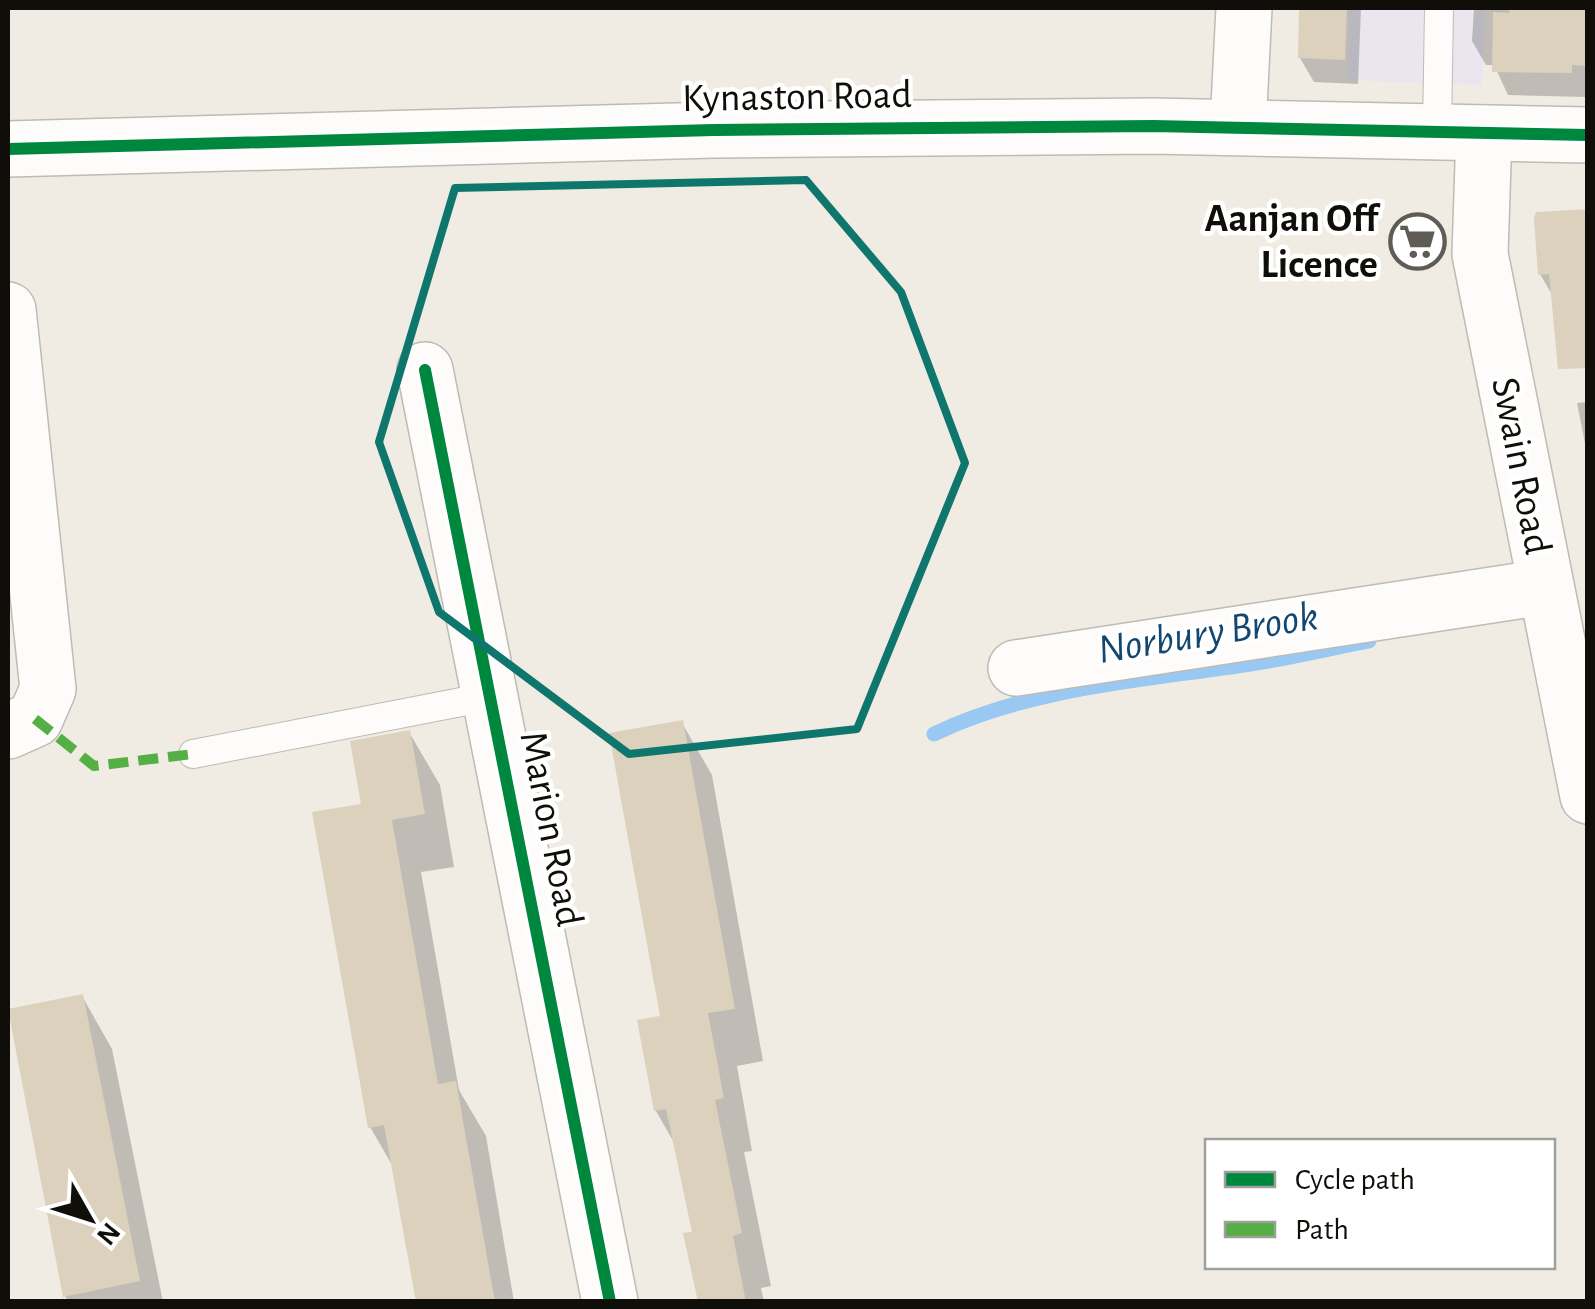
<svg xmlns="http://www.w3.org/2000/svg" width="1595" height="1309" viewBox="0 0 1595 1309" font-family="'Alegreya Sans',sans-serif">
  <rect width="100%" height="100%" fill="#f0ece3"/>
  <path fill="#e9e6ef" d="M1349,8H1485L1482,85L1347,80Z"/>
  <g fill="#0003">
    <path d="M1302,8H1361L1358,84L1314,82L1300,58Z"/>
    <path d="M1474,8H1588L1585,97L1508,95L1494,65H1486L1472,41Z"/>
    <path d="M1588,211L1554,298L1540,274Z"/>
    <path d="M1588,402V459L1577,403Z"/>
    <path d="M682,723L712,775L763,1061L737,1066L752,1151L744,1152L771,1286L761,1288L764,1302H700L695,1234L676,1146L656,1111Z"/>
    <path d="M409,732L440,785L454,867L421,872L459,1090L486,1136L514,1302H419L395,1170L370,1127L363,806Z"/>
    <path d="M82,996L112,1049L163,1302H69L65,1296Z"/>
  </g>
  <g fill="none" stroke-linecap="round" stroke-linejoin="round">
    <path stroke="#99c9f2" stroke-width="15" d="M934,734C1036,685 1153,680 1263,662C1298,656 1333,648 1369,641"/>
  </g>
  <g fill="#dbd1bc">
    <path d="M1299,8H1347L1345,60L1298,58Z"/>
    <path d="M1510,8H1588V66L1572,65V73L1492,72L1493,12L1509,13Z"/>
    <path d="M1588,209V368L1558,369L1549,274L1538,275L1534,218L1536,212Z"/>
    <path d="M683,720L735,1009L708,1013L724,1098L715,1100L742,1233L733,1236L746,1302H698L683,1233L692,1232L666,1109L654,1111L637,1020L660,1016L609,733Z"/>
    <path d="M410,730L425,814L392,820L438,1084L456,1081L495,1302H416L384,1125L368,1128L312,812L361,804L350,741Z"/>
    <path d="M83,994L140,1281L63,1297L8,1009Z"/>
  </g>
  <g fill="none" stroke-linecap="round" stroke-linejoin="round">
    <defs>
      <g id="lane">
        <path d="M1437,132L1439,8"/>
        <path d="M193,754L492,696"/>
      </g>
      <g id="street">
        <path d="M1238,127L1244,8"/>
        <path d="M1484,133L1480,254L1588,796"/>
        <path d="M8,149L714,130L1153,126L1588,135"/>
        <path d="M8,310L48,689L35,719L8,731"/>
        <path d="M425,370L610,1302"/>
        <path d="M1016,668L1544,587"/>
      </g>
    </defs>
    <use href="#lane" stroke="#bebbb4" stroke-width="30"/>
    <use href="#street" stroke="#bebbb4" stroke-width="58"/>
    <use href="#lane" stroke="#fdfcfb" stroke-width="28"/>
    <use href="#street" stroke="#fdfcfb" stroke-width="55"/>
    <path stroke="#54b044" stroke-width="10" stroke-dasharray="20 10" stroke-linecap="butt" d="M35,719L94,766L193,754"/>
    <defs>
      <g id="cycleway">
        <path d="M8,149L714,130L1153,126L1588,135"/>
        <path d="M425,370L610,1302"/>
      </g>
    </defs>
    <use href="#cycleway" stroke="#fff" stroke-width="19"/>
    <use href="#cycleway" stroke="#00873e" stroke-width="12"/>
  </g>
  <path fill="none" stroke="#0f766e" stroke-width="8" stroke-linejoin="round" d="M806,180L901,292L965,463L857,729L629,754L439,612L379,442L455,188Z"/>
  <defs>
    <symbol id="supermarket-ring" viewBox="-11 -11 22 22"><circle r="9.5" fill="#fff" stroke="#5e5c55" stroke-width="1.5"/><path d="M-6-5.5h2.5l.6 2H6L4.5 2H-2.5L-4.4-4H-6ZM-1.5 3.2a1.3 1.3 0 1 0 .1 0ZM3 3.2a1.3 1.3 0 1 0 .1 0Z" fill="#5e5c55"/></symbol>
  </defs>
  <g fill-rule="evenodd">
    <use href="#supermarket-ring" x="1386" y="210" width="63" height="63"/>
  </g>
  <g text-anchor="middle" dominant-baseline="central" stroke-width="9" stroke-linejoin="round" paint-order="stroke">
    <g font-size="40" fill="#100e09" stroke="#fff">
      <text transform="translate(797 97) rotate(-1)">Kynaston Road</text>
      <text transform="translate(1521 466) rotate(79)">Swain Road</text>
      <text transform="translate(551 829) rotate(79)">Marion Road</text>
    </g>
    <g font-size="40" font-weight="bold" fill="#100e09" stroke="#fff" text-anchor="end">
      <text x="1378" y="219">Aanjan Off<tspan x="1378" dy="46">Licence</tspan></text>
    </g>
    <g font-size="42" font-style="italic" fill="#13476f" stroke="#fff">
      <text transform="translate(1208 633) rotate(-9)">Norbury Brook</text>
    </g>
  </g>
  <rect width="1595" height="1309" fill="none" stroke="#100e09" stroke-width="20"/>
  <rect x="1205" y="1139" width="350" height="130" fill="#ffffff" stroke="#9f9f9d" stroke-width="2.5"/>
  <rect x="1225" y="1172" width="50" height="15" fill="#00873e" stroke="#9f9f9d" stroke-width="2.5"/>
  <text x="1295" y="1189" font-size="30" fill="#100e09">Cycle path</text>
  <rect x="1225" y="1222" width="50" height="15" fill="#54b044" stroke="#9f9f9d" stroke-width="2.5"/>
  <text x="1295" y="1239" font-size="30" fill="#100e09">Path</text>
  <g transform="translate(90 1219) rotate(129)" stroke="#ffffff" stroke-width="8" paint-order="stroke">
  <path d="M0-8L18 38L0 25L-18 38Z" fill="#100e09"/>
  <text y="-15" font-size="28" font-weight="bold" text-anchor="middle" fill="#100e09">N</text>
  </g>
</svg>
